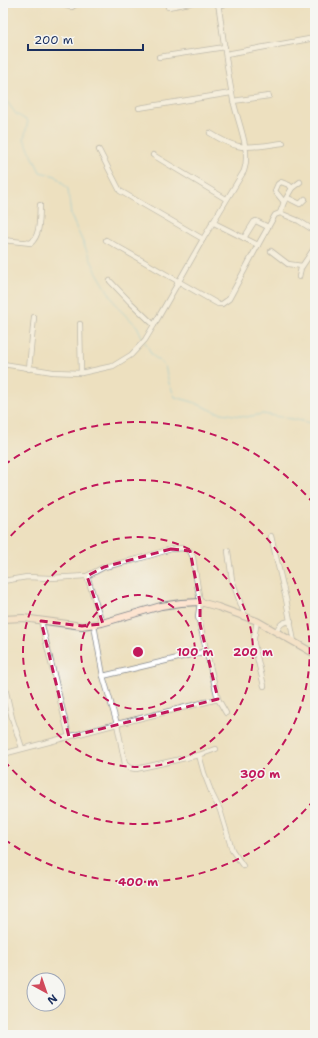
<svg xmlns="http://www.w3.org/2000/svg" width="318" height="1038" viewBox="0 0 318 1038" font-family="'Shantell Sans',sans-serif">
  <rect width="100%" height="100%" fill="#f6f6f2"/>
  <filter id="ink" filterUnits="userSpaceOnUse"><feTurbulence type="fractalNoise" baseFrequency=".025" numOctaves="2"/><feDisplacementMap in="SourceGraphic" scale="8" xChannelSelector="R" yChannelSelector="G"/><feConvolveMatrix kernelMatrix="1 2 1 2 8 2 1 2 1" color-interpolation-filters="sRGB"/></filter>
  <filter id="wash" filterUnits="userSpaceOnUse"><feTurbulence type="fractalNoise" baseFrequency=".012" numOctaves="4" result="noise"/><feDisplacementMap in="SourceGraphic" scale="16" xChannelSelector="R" yChannelSelector="G"/><feGaussianBlur stdDeviation="0.9" result="paint"/><feColorMatrix in="noise" values="0 0 0 0 0 0 0 0 0 0 0 0 0 0 0 0 0 1.4 0 .05"/><feComposite in="paint" operator="in"/></filter>
  <g filter="url(#wash)">
    <rect width="100%" height="100%" fill="#ede0bf"/>
    <g fill="none" stroke-linecap="round" stroke-linejoin="round">
      <g stroke="#5cbdda" stroke-width="1">
        <path d="M3,96L16,114L28,121L24,139L40,172L56,176L68,189L71,216L96,271L118,308L137,326L143,339"/>
        <path d="M145,342L152,355L165,366L169,383L175,397L193,402L216,412L246,417L263,414L298,420L315,424"/>
      </g>
    </g>
  </g>
  <g filter="url(#ink)">
    <g fill="none" stroke-linecap="round" stroke-linejoin="round">
      <defs>
        <g id="street">
          <path d="M63,3L67,6L72,7L78,3"/>
          <path d="M218,5L237,3"/>
          <path d="M168,7L190,3"/>
          <path d="M226,54L315,38"/>
          <path d="M159,57L225,47"/>
          <path d="M233,101L269,96"/>
          <path d="M139,108L231,93"/>
          <path d="M210,133C218,138 228,144 238,146C249,149 272,144 283,143"/>
          <path d="M99,150L120,191L203,239"/>
          <path d="M153,155L226,199"/>
          <path d="M288,198L300,204L305,199"/>
          <path d="M284,202L275,191L278,184L281,182L289,185L292,188"/>
          <path d="M280,213L299,221L315,231"/>
          <path d="M212,222L258,245"/>
          <path d="M244,238L254,222L256,221L268,227"/>
          <path d="M3,240L31,243C41,234 39,218 40,205"/>
          <path d="M106,240L218,304H222L229,299L258,245L275,215L280,213L284,202L292,188L300,182"/>
          <path d="M271,251L288,264L302,266"/>
          <path d="M299,277L301,268L315,247"/>
          <path d="M110,281L130,302L154,325"/>
          <path d="M80,324L81,373"/>
          <path d="M3,364L53,372L81,373L113,366L131,355L145,340L154,325L203,239L244,171C252,148 235,117 232,94C226,64 223,33 218,3"/>
          <path d="M29,369L34,317"/>
          <path d="M3,515L4,524L3,534"/>
          <path d="M271,536L286,599L294,642"/>
          <path d="M228,551L232,580L245,616"/>
          <path d="M87,576L102,623"/>
          <path d="M3,581L27,577L50,578L87,576L104,567L138,559L171,549L183,548L190,551L193,557L200,602L198,617L200,624L218,699L226,713"/>
          <path d="M41,621L69,737"/>
          <path d="M257,621L254,638V644L264,686"/>
          <path d="M94,625L103,676L207,651"/>
          <path d="M276,632C280,624 282,622 291,621"/>
          <path d="M103,676L117,724L125,764L130,768L136,769L199,755L216,749"/>
          <path d="M3,679L12,718L22,748"/>
          <path d="M3,754L117,724L218,699"/>
          <path d="M199,755L204,773L212,794L220,810L232,850L243,866"/>
        </g>
        <path id="secondary" d="M3,619L23,618L82,626L102,623L161,606L181,603L200,602L218,607L257,621L315,654"/>
      </defs>
      <use href="#street" stroke="#84888e" stroke-width="6"/>
      <use href="#secondary" stroke="#84888e" stroke-width="8"/>
      <use href="#street" stroke="#fff" stroke-width="4.5"/>
      <use href="#secondary" stroke="#fde4d0" stroke-width="6"/>
    </g>
  </g>
  <path d="M0 0H318V1038H0ZM171,549L190,551L200,602V624L218,699L69,737L41,621L82,626L103,624L87,576L104,567Z" fill="#ede0bf" fill-opacity=".55" fill-rule="evenodd"/>
  <path fill="none" stroke="#c2185b" stroke-width="3" stroke-dasharray="8 5" stroke-linejoin="round" d="M171,549L190,551L200,602V624L218,699L69,737L41,621L82,626L103,624L87,576L104,567Z"/>
  <g fill="none" stroke="#c2185b" stroke-width="2" stroke-dasharray="7 5">
    <circle cx="138" cy="652" r="57"/>
    <circle cx="138" cy="652" r="115"/>
    <path d="M3 545A172 172 0 1 1 3 759"/>
    <path d="M314 800A230 230 0 0 1 4 839M4 465A230 230 0 0 1 314 504"/>
  </g>
  <circle cx="138" cy="652" r="6" fill="#c2185b" stroke="#f6f6f2" stroke-width="2"/>
  <g font-size="12" text-anchor="middle" font-weight="bold" fill="#c2185b" stroke="#f6f6f2" stroke-width="3" stroke-linejoin="round" paint-order="stroke">
    <text x="195" y="656">100 m</text>
    <text x="253" y="656">200 m</text>
    <text x="260" y="778">300 m</text>
    <text x="138" y="886">400 m</text>
  </g>
  <rect width="318" height="1038" fill="none" stroke="#f6f6f2" stroke-width="16"/>
  <g transform="translate(46 992) rotate(140)"><circle r="19" fill="#f6f6f2" stroke="#9ea6b7"/>
  <path d="M0-3L7 15L0 10L-7 15Z" fill="#d1495b"/>
  <text y="-6" font-size="11" font-weight="bold" text-anchor="middle" fill="#1b2f5e">N</text>
  </g>
  <path d="M28 44v6h115v-6" fill="none" stroke="#1b2f5e" stroke-width="2"/>
  <text x="34" y="44" font-size="12" fill="#1b2f5e" stroke="#f6f6f2" stroke-width="3" paint-order="stroke">200 m</text>
</svg>
